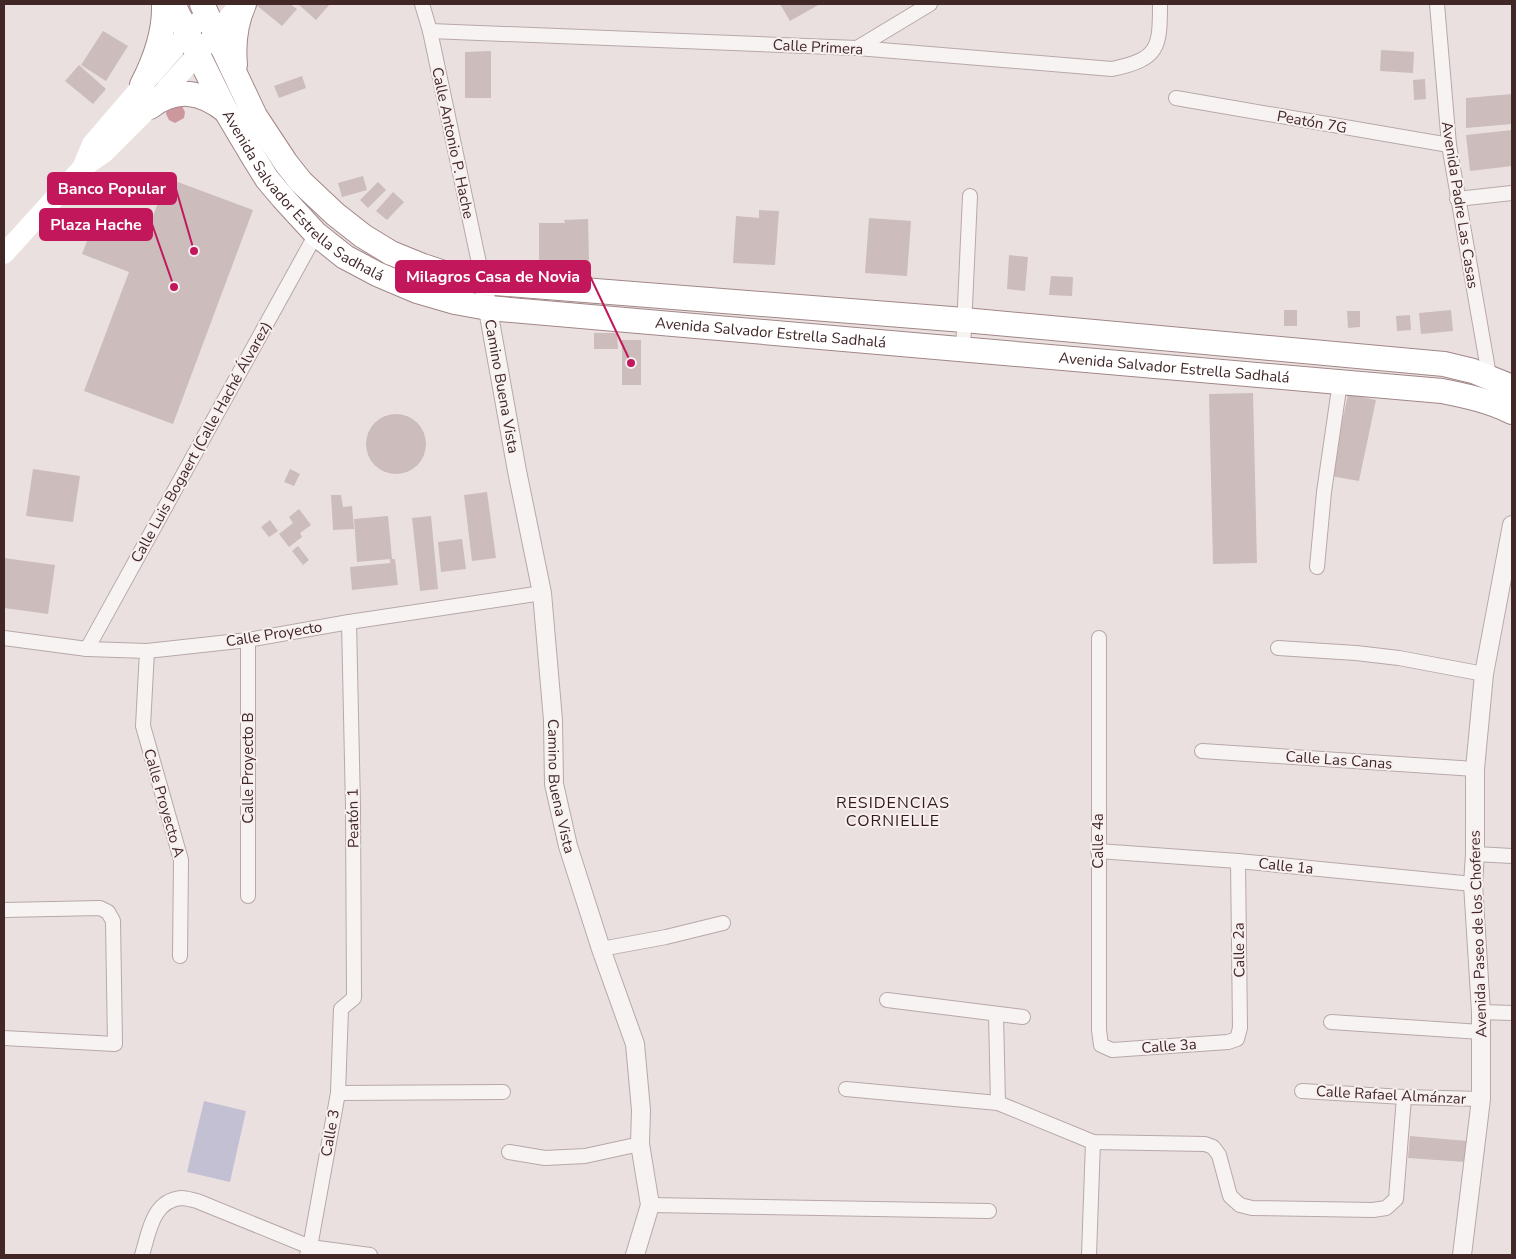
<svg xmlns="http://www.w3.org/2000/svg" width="1516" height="1259" viewBox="0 0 1516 1259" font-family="'Nunito Sans',sans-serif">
  <rect width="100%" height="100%" fill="#eae0e0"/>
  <path fill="#c3c0d4" d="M204,1101L246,1111L230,1182L187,1172Z"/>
  <path fill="#cc989e" d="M181,104L185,112L184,118L175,123L169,120L166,114L167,108Z"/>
  <g fill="#cdbcbc">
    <path d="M255,4H290L297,9L282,26Z"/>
    <path d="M298,4H330L316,20Z"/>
    <path d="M780,4H820L790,21Z"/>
    <path d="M103,31L128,46L106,81L81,65Z"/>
    <path d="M1381,50L1414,52L1413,73L1380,71Z"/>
    <path d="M491,51V98H465V52Z"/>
    <path d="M79,65L106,89L93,104L65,81Z"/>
    <path d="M302,76L306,88L279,98L274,86Z"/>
    <path d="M1425,79L1426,99L1414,100L1413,80Z"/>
    <path d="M1512,94V124L1466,128V98Z"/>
    <path d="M1512,130V166L1470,171L1466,135Z"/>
    <path d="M363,176L367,190L342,197L338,183Z"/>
    <path d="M167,178L253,210L173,424L84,391L129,272L82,254L95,220L145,238Z"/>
    <path d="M378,182L386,190L368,208L360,200Z"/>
    <path d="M393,192L404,202L387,220L376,211Z"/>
    <path d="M759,210L779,211L775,265L733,263L736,216L759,218Z"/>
    <path d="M869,218L911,221L907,276L865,273Z"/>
    <path d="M588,219L589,261L539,262V223H565L564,220Z"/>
    <path d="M1009,255L1028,257L1025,291L1007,289Z"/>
    <path d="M1051,276L1073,277L1072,296L1049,295Z"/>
    <rect x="1284" y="310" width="13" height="16"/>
    <path d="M1451,310L1453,331L1421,334L1419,313Z"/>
    <path d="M1347,311H1360V327L1348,328Z"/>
    <path d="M1410,315L1411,330L1397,331L1396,316Z"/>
    <path d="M594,333H617L618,349H594Z"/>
    <rect x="622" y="340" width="19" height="45"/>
    <path d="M1253,393L1257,563L1213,564L1209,394Z"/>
    <path d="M1348,394L1376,400L1359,481L1331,476Z"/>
    <circle cx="396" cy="444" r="30"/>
    <path d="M33,469L80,476L73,522L26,516Z"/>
    <path d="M290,469L300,474L294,486L284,482Z"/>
    <path d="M487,492L496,558L472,561L464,495Z"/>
    <path d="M331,495H341L343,507L352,506L354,529L333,530Z"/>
    <path d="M299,509L311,525L300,533L302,537L289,547L279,534L293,523L289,517Z"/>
    <path d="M388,516L392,559H395L398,585L352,590L350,567L390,563V559L357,562L354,519Z"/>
    <path d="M431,516L438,589L420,591L412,518Z"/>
    <path d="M270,520L278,531L269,537L261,527Z"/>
    <path d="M462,539L466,569L441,572L438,542Z"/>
    <path d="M298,546L309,560L303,565L292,551Z"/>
    <path d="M4,558L55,565L48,614L4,608Z"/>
    <path d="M1410,1136L1467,1141L1465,1162L1408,1158Z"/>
  </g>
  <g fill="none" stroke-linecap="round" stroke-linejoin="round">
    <defs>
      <g id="minor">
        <path d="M422,4L430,31L483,282"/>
        <path d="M1437,4L1449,145L1490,381"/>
        <path d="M430,31L857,48L1112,69C1159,59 1160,48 1160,4"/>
        <path d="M857,48L930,4"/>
        <path d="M1176,98L1449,145"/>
        <path d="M1457,199L1512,193"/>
        <path d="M963,350L970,196"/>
        <path d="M1317,567L1324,492L1340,382"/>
        <path d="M4,638L87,649L147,651L248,640L349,622L542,593"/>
        <path d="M1099,638V1030L1101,1045L1112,1050L1228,1042L1237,1039L1240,1028L1238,861"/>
        <path d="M248,640V896"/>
        <path d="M1278,648L1356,653L1399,658L1484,674"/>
        <path d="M87,649L316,234"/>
        <path d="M147,651L143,726L181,860L180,956"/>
        <path d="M1202,751L1475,769"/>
        <path d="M1098,851L1238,861L1473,884"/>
        <path d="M1475,854L1512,856"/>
        <path d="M4,910L100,908L108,912L113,921L115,1044L4,1038"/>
        <path d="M601,949L666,937L723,923"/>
        <path d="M887,1000L1023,1017"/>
        <path d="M1481,1012L1512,1013"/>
        <path d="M996,1015L998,1103"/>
        <path d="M1331,1022L1481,1032"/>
        <path d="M846,1089L998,1103L1093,1142L1205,1144L1213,1147L1219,1155L1230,1196L1240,1205L1252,1208L1373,1210L1386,1208L1396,1199L1404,1097"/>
        <path d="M1302,1091L1404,1097L1481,1099"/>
        <path d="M338,1093L503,1092"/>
        <path d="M509,1152L545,1158L585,1156L640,1144"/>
        <path d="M650,1205L989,1211"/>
        <path d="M142,1255C149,1233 152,1200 182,1198C186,1198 192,1200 197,1201L310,1247L370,1255"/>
        <path d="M307,1255L310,1247L338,1093L341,1009L354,998L353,807L349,622"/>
        <path d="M1089,1255L1093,1142"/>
      </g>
      <g id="tertiary">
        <path id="s1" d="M483,282L517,471L542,593L553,720L554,784L568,846L601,949L635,1044L641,1110L640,1144L650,1205L635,1255"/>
        <path d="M1462,1255L1481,1099V1012L1473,884L1475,854V769L1484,674L1512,525"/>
      </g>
      <g id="trunk">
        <path id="s2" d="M173,4L226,111L254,158L267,179L283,198L316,234L345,257L377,274L417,291L455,302L488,308L1442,391C1467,396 1490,401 1512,412"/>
        <path d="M202,4L255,116L286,163L301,182L335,214L363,236L391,253L423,266L456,277L483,282L964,320L1444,364L1473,371L1512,387"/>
        <path d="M235,65C233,43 235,24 244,4"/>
        <path d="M142,85C155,60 165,33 164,4"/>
        <path d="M150,107C176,87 201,91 226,111"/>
      </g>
    </defs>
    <use href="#minor" stroke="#b8a8a8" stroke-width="16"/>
    <use href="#tertiary" stroke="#b8a8a8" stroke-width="20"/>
    <use href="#trunk" stroke="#a28686" stroke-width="26"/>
    <use href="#minor" stroke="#f8f3f3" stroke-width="14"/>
    <use href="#tertiary" stroke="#f8f3f3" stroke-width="18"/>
    <g stroke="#fff" stroke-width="20">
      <path d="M82,168L92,144L196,23"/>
      <path d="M4,254L82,168L104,153L150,107L197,55L240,4"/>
    </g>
    <use href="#trunk" stroke="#fff" stroke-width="24"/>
  </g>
  <g text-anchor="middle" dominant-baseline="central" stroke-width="4" stroke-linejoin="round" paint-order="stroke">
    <g font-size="15" fill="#422727" stroke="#f7eff0">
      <text transform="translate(818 47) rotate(3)">Calle Primera</text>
      <text transform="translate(1312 122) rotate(10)">Peatón 7G</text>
      <text transform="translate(453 143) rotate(78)">Calle Antonio P. Hache</text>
      <text stroke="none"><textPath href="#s2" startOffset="236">Avenida Salvador Estrella Sadhalá</textPath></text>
      <text transform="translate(1460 205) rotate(81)">Avenida Padre Las Casas</text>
      <text stroke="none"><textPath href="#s2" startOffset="746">Avenida Salvador Estrella Sadhalá</textPath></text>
      <text stroke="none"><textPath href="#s2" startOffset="1151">Avenida Salvador Estrella Sadhalá</textPath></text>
      <text stroke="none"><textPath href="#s1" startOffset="106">Camino Buena Vista</textPath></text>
      <text transform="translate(201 442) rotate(-61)">Calle Luis Bogaert (Calle Haché Álvarez)</text>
      <text transform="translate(274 634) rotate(-9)">Calle Proyecto</text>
      <text transform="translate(1339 760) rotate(4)">Calle Las Canas</text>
      <text transform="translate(248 768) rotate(-90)">Calle Proyecto B</text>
      <text stroke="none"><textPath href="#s1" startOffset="511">Camino Buena Vista</textPath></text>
      <text transform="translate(164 803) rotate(74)">Calle Proyecto A</text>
      <text transform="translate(353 818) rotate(-91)">Peatón 1</text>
      <text transform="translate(1098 841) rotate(-90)">Calle 4a</text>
      <text transform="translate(1286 866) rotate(6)">Calle 1a</text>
      <text transform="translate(1478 934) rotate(-92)">Avenida Paseo de los Choferes</text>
      <text transform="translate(1239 950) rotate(-91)">Calle 2a</text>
      <text transform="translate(1169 1046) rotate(-4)">Calle 3a</text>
      <text transform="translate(1391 1095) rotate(3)">Calle Rafael Almánzar</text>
      <text transform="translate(330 1133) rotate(-80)">Calle 3</text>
    </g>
    <g font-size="16" letter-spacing="1" fill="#331a19" stroke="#f7eff0">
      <text x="893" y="803">RESIDENCIAS<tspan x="893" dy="18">CORNIELLE</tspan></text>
    </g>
  </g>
  <path fill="none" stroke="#c2185b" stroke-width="2" d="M194 251L176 189M174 287L152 224M631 363L590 276"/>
  <g fill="#c2185b" stroke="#f7eff0" stroke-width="2">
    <circle cx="194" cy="251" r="5"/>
    <circle cx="174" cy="287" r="5"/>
    <circle cx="631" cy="363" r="5"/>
  </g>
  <g fill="#c2185b" stroke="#c2185b" stroke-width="2">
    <rect x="48" y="173" width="128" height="31" rx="5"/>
    <rect x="40" y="209" width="112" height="31" rx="5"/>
    <rect x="396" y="261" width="194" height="31" rx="5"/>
  </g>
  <g font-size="16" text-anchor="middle" font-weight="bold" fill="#fff">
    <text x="112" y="194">Banco Popular</text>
    <text x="96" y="230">Plaza Hache</text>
    <text x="493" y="282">Milagros Casa de Novia</text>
  </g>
  <rect width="1516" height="1259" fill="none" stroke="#422727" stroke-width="10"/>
</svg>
